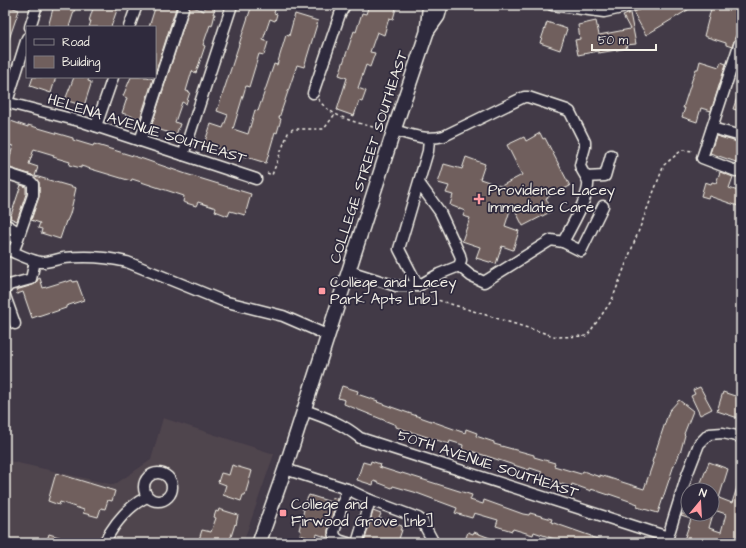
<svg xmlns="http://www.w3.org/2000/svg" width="746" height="548" viewBox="0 0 746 548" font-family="'Architects Daughter',sans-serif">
  <rect width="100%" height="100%" fill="#423a47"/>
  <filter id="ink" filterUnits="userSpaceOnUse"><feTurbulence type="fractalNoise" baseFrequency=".025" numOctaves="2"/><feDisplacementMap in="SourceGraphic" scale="8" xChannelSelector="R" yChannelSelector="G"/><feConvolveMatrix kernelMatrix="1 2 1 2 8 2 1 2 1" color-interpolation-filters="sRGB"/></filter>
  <g filter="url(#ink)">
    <path fill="#50454e" d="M163,418L274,454L243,543H5V460L114,485L151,460Z"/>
    <g fill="#705f5d" stroke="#f4f1e8">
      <path d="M5,5L19,10L7,45H5Z"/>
      <path d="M54,5H76L69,27H48Z"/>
      <path d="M94,5H117L116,6L118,7L111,27H89L91,21H89Z"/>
      <path d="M156,5H177L155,74V27H149Z"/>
      <path d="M206,5H216L213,14H215L212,26L210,25L203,45L205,46L196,73L192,71L186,91L190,92L186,104L182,102L175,122L180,124L176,135L151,127L190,6L204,11Z"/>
      <path d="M252,5H269L276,7L274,13L277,14L275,21L270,19L263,40L268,42L264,55L259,54L249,87L246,86L233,129L248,134L255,110L258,111L274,64L277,65L286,35L289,36L295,14L318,21L304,67L297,65L279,118L281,119L277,133L275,132L266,163L204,144L211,124L223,128L228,115L217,111Z"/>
      <path d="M369,5H397L393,19L389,18L384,35L377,32L370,52L375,53L370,67L366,65L358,88L366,91L362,102L359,101L354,116L337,110L347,78L339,75L354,31L356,32L362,13L366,14Z"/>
      <path d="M642,5H696L646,35L633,12L639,10Z"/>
      <path d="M712,5H731L730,8L741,12V22L732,47L726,45V43L704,36Z"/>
      <path d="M630,13L636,44L626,45L627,48L617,50L598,53V51L578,55L575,40L580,39L578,25L596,21L599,35L630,29L623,16Z"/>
      <path d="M547,22L567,29L560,50L540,43Z"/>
      <path d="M700,61L719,67L721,62L726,64L711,111L701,108L697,122L682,117L685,108H683L692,80L696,69H698Z"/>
      <path d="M33,77H56L51,93L30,86Z"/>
      <path d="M74,77H89L88,81L91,82V84L84,106L65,100Z"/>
      <path d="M131,77H147L153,79L140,119L122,113L127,98L123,96Z"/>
      <path d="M740,89L741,90V111L733,109Z"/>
      <path d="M5,119L28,127V125L73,138V140L93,146L94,144L143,159L186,174L251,194L245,215L230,211L228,216L215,211L216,208L198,202L196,206L183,202L184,196L132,179L131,181L81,166V168L69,165L70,162L53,157L54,155L34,149L29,164L38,167L35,176L76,188L70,214L67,221H66L60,239L41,233L42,229L38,228L40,223L31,220L39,197V182L32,175L7,167L13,146L5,144Z"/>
      <path d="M540,133L543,139L545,138L570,186L546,198L552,211L523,226L512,204L505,226L519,231L513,250L502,246L496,264L476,258L480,247L462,241L470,218L463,216L465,211L450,205L453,195L446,193L449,186L438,183L444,164L462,169L466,157L485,164L480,179L501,186L522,175L507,145L524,137L526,141Z"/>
      <path d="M716,136L741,143V151L738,160L736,162L710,153Z"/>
      <path d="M720,172L733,177L729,188L741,192V207L709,196L708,198L701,196L705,182L711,184L712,182L716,183Z"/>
      <path d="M21,185L26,187V194L17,221L10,218Z"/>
      <path d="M40,278L43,288L66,281L67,282L72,280L73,282L77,281L84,300L66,306V308L51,313L50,312L32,318L23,292L17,294L16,290L33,285L36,283L38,279Z"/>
      <path d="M342,386L358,391L357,394L378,401L377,402L437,423L465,433L466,429L477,433L476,436L494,442V444L534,455V457L555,463L554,466L581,474L583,471L600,477V475L644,489L653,463L652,462L669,411L679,400L693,411L684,434L685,435L681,450L676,462H675L658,513L637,507L638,504L609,494V495L591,489V491L572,484L571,487L541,477L542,472L530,468L529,470L471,451L470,453L462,450L463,445L450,441L449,444L396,427V425L344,404L345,400L338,398Z"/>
      <path d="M700,387L712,409L700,415L691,396L695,394L693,390Z"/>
      <path d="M723,392L741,398V419L717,411Z"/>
      <path d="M371,461L380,464L379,467L401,474L402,473L472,495L470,500L483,504L484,500L523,514L529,515L530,513L552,519L551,522L591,536V537L604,541L603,543H566L534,532L533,535L513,529L512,531L496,526L498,520L474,513L472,518L455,513L457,508L414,492L393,486L392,488L374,481L373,485L357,480L363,462L370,464Z"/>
      <path d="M709,462L728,469L719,498L732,503L740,478H741V534L738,543H683L691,519L681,516L682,514H713L709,528L721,532L726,514L714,510L713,514H712V490H698Z"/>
      <path d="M232,465L252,471L245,495H243L241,501L223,495L226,485L218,482L221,473L229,475Z"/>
      <path d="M56,473L115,491L112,501L108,500L105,509L101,508L98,517L83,513L84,510L60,502L59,505L48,501Z"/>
      <path d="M309,495L331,502L332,497L337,499L328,530V538L317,534L315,540L300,535L301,530H299L304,510L302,509Z"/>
      <path d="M219,509L238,515L236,525L235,524L229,543H198L202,530L211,532L216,518L214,517L216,511L218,512Z"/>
      <path d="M373,511L381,514L379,518L402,526L400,530H402L398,542L396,541V543H364Z"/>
      <path d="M468,532L473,534L474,532L490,538L488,543H464Z"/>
      <path d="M49,534L72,541V543H46Z"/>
    </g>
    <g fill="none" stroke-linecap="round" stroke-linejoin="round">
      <defs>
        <g id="minor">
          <path d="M552,5L604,12L635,5"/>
          <path d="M30,27L37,5"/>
          <path d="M129,27L137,5"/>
          <path d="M741,39L702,158L736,171L741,166"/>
          <path d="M313,93L340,14L345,5"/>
          <path d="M5,102L83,122L256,179"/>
          <path d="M7,102L27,38"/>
          <path d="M96,126L113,77"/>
          <path d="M712,128L741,136"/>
          <path d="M394,130C411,135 426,141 444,136L524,97H528L567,110L570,112L585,142V147L580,165C581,171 587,176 588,182C590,195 570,229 563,242L581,251L603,206"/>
          <path d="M140,141L184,5"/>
          <path d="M183,155L232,5"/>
          <path d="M5,173L30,181L33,184V195L17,241"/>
          <path d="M586,177L605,176L611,155"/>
          <path d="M419,183L440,212L460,255L461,260L459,266L439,274L418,286L399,249L428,151L429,139"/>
          <path d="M5,224L15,230L17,242L13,252C22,256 30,260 40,262C48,263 56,259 64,258C85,256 107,257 127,262L223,301L283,316L327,335"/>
          <path d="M5,253L7,249"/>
          <path d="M459,266L471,276L484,282L551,240L563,242"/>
          <path d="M349,271L396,286H418"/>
          <path d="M5,290L9,285L31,279L35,261"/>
          <path d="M5,296L15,324"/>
          <path d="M304,410C325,417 343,424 360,438L668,537"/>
          <path d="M285,469L347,489L370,500L418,518L422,521L434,543"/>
          <circle cx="158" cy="487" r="14"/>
          <path d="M347,489L334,532C335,540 341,541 348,543"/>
          <path d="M104,543C114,524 128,506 147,497"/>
          <path d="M356,543L358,540L370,500"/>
          <path d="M666,543L687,475L699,444L709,434L723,433L741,437"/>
        </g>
        <g id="major">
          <path d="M428,30L438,16L441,5"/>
          <path d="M259,543L285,469L394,130L427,32L429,11L431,5"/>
        </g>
      </defs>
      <use href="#minor" stroke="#f4f1e8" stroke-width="13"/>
      <use href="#major" stroke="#f4f1e8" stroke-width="16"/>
      <g stroke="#f4f1e8" stroke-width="1.5" stroke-dasharray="3 3" stroke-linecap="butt">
        <path d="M318,99C332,119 361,123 383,130"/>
        <path d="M267,173L272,175L288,133L293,129H324L335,114"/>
        <path d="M422,294L428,297L557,337L587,336L612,300L664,165L682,150L694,151"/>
      </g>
      <use href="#minor" stroke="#2f2a3d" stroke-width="10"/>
      <use href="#major" stroke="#2f2a3d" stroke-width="13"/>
    </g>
  </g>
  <g fill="#ff9aa2" stroke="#2f2a3d" stroke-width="1.5">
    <path d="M477 193h4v4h4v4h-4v4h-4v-4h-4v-4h4z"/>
    <rect x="318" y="287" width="8" height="8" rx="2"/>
    <rect x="279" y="509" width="8" height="8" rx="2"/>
  </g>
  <g text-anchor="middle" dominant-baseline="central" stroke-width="3.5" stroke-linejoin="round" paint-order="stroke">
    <g font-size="15" fill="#f4f1e8" stroke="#2f2a3d">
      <text transform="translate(147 129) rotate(17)">HELENA AVENUE SOUTHEAST</text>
      <text transform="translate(369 157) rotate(-72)">COLLEGE STREET SOUTHEAST</text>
      <text transform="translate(488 464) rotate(18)">50TH AVENUE SOUTHEAST</text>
    </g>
    <g font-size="15" fill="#f4f1e8" stroke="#2f2a3d" text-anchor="start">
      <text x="488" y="190">Providence Lacey<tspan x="488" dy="17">Immediate Care</tspan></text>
      <text x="330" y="282">College and Lacey<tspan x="330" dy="17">Park Apts [nb]</tspan></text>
      <text x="291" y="504">College and<tspan x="291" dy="17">Firwood Grove [nb]</tspan></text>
    </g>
  </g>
  <rect width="746" height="548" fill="none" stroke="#2f2a3d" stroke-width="20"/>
  <rect x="10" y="10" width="726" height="528" fill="none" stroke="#f4f1e8" stroke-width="1.5" filter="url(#ink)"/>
  <rect x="26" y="26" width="130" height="52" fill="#2f2a3d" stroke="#7e7a81"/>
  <rect x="34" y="39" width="20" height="6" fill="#2f2a3d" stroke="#7e7a81"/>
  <text x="62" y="46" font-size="12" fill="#f4f1e8">Road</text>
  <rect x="34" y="56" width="20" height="12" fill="#705f5d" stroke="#7e7a81"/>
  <text x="62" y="66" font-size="12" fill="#f4f1e8">Building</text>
  <g transform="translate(700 502) rotate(18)"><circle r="19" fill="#2f2a3d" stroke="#7e7a81"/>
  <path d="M0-3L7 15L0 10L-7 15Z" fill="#ff9aa2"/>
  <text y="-6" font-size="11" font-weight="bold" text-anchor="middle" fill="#f4f1e8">N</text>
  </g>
  <path d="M592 44v6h64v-6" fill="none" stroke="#f4f1e8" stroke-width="2"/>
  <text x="598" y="44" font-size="12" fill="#f4f1e8" stroke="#2f2a3d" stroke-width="3" paint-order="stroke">50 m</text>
</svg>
